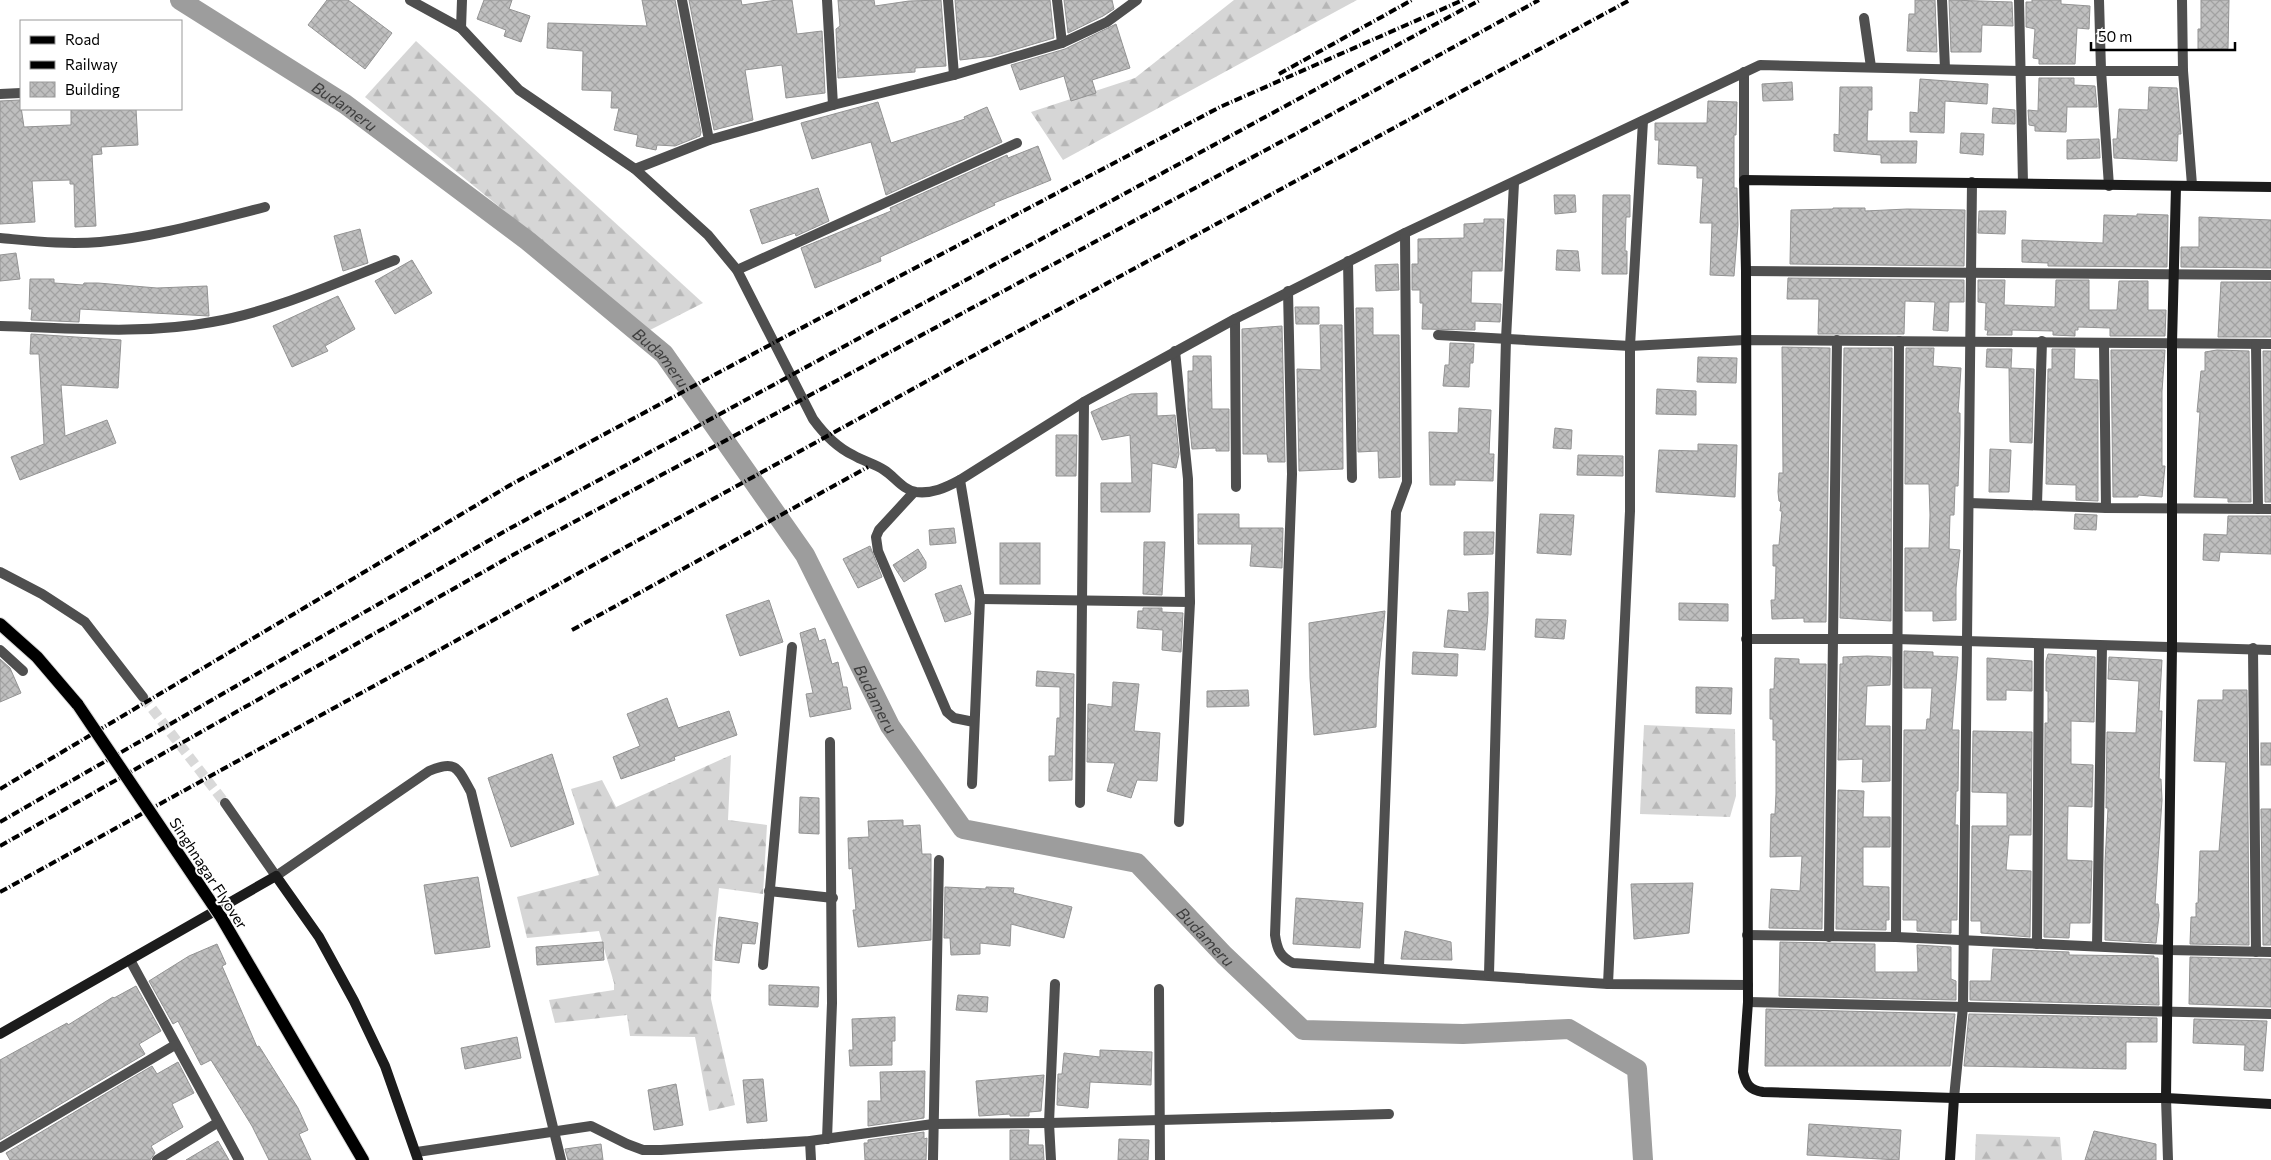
<svg xmlns="http://www.w3.org/2000/svg" width="2271" height="1160" viewBox="0 0 2271 1160" font-family="Commissioner,sans-serif">
  <defs>
    <pattern id="forest-firs" width="22" height="20" patternUnits="userSpaceOnUse" patternTransform="scale(1.25)"><rect width="22" height="20" fill="#d6d6d6"/><path d="M5 1l3.5 6h-7zM16 11l3.5 6h-7z" fill="#b6b6b6"/></pattern>
    <pattern id="building-cross-hatch" width="8" height="8" patternUnits="userSpaceOnUse" patternTransform="scale(1.25)"><rect width="8" height="8" fill="#bfbfbf"/><path d="M0 0l8 8M0 8l8-8" fill="none" stroke="#a2a2a2"/></pattern>
  </defs>
  <rect width="100%" height="100%" fill="#fff"/>
  <g fill="url(#forest-firs)">
    <path d="M1234,0H1357L1063,160L1031,112L1135,78Z"/>
    <path d="M416,41L703,303L650,330L365,97Z"/>
    <path d="M1644,725L1735,729L1736,796L1730,817L1640,814Z"/>
    <path d="M731,755L728,820L767,825L763,894L719,888L713,944L711,999L735,1105L709,1111L695,1037L630,1036L627,1015L555,1023L549,1000L614,990V983L599,931L527,938L517,897L599,875L571,789L602,780L616,807Z"/>
    <path d="M1976,1134L2060,1137L2062,1160H1975Z"/>
  </g>
  <g fill="none" stroke-linecap="round" stroke-linejoin="round">
    <path stroke="#9d9d9d" stroke-width="20" id="s1" d="M180,0L345,104L528,241L664,354L805,555L890,726L963,829L1137,863L1224,955L1303,1030L1463,1034L1569,1029L1637,1069L1643,1160"/>
  </g>
  <g fill="url(#building-cross-hatch)" stroke="#939393">
    <path d="M327,0H348L392,33L365,69L308,25Z"/>
    <path d="M484,0H512L509,9L530,16L521,42L504,36L506,30L477,19Z"/>
    <path d="M642,0H675L701,132L700,136L675,146L657,145L656,150L636,146L638,135L614,130L619,108H611L612,91L582,90L583,51L547,48L548,23L647,26Z"/>
    <path d="M689,0H741L742,5L777,0H792L797,34L822,31L825,93L786,98L782,65L745,70L753,120L714,130Z"/>
    <path d="M838,0H874L875,6L909,1L941,0L946,66L915,68V72L838,78L836,29L840,26Z"/>
    <path d="M955,0H1050L1054,38L993,56L960,60Z"/>
    <path d="M1064,0H1112L1114,9L1103,16L1068,33Z"/>
    <path d="M1915,0H1935L1937,52L1907,51L1909,14H1915Z"/>
    <path d="M1949,0L2012,2L2013,26L1982,25L1981,52H1951Z"/>
    <path d="M2032,0H2061V4L2090,6L2089,29L2077,28L2075,64H2039V59L2033,58L2035,29L2026,27V2H2032Z"/>
    <path d="M2201,0H2229L2228,49H2198V29H2201Z"/>
    <path d="M1116,24L1130,68L1092,80L1096,93L1071,101L1064,76L1020,90L1011,65L1065,49Z"/>
    <path d="M2039,78H2074V85L2095,86L2097,107H2067L2066,132L2035,131V126L2029,125L2028,110L2038,111Z"/>
    <path d="M1920,79L1988,84L1987,104L1945,101L1944,133L1910,132V112L1918,113Z"/>
    <path d="M1792,82L1793,100L1763,101L1762,84Z"/>
    <path d="M1840,87H1872V110H1868L1867,141H1917L1916,163H1881V155L1834,151V134L1839,135Z"/>
    <path d="M2149,87L2177,88L2181,134H2178L2177,161L2114,158L2113,139H2117L2119,109L2148,110Z"/>
    <path d="M20,100L24,127L71,125V109H136L138,145L101,147L102,154L92,155L96,226L75,227L74,184H70V180L32,181L35,222L0,224V101Z"/>
    <path d="M1708,101L1737,102L1736,135H1734V188H1737L1738,225L1734,276L1710,275L1712,223H1700L1703,178H1697V166L1658,164L1659,140H1655V123H1707Z"/>
    <path d="M878,102L891,143L965,119L964,117L987,107L1002,142L886,195L871,142L812,159L801,123Z"/>
    <path d="M1993,108L2015,110V124L1992,123Z"/>
    <path d="M1961,133L1984,134L1983,155L1960,153Z"/>
    <path d="M2099,139L2100,158L2067,159V140Z"/>
    <path d="M1038,146L1051,180L994,203L995,205L880,257L881,261L815,288L801,248L891,211L890,208L1007,155L1008,158Z"/>
    <path d="M818,188L829,221L796,236L795,233L762,244L750,210Z"/>
    <path d="M1554,195H1575L1576,212L1555,214Z"/>
    <path d="M1603,195H1630V217H1626L1625,251H1627V274H1602Z"/>
    <path d="M1833,208H1865V211L1907,209L1965,210L1964,266L1790,264L1791,210L1833,209Z"/>
    <path d="M1979,211H2006L2005,234L1978,233Z"/>
    <path d="M2137,214L2168,215L2167,267L2048,266V263L2022,262V240L2103,243L2104,215L2137,216Z"/>
    <path d="M2199,217L2271,220V268L2181,267V247H2199Z"/>
    <path d="M1484,219H1504L1502,271H1472L1471,303L1501,304L1500,322L1475,321V330L1422,329L1423,303H1420V290H1412V264H1418V239L1464,238V224L1484,223Z"/>
    <path d="M360,229L368,263L343,271L334,236Z"/>
    <path d="M1557,250L1578,251L1580,271L1556,270Z"/>
    <path d="M16,253L20,279L0,281V255Z"/>
    <path d="M412,260L432,293L395,314L375,281Z"/>
    <path d="M1398,264L1399,290L1376,291L1375,265Z"/>
    <path d="M1788,278L1964,280V302H1949L1948,331L1933,330L1935,302L1905,301L1904,334H1818L1819,299H1787Z"/>
    <path d="M30,279H54V283L83,285L84,283H98L157,288L207,286L209,316L80,309L79,322L31,320L32,309H29Z"/>
    <path d="M1978,280H2005L2004,305L2055,307L2056,280H2089V310H2117L2119,281H2148V310H2166L2165,336H2110V328L2078,327V330H2075V336L2053,335V331L2012,330V335H1987L1988,330H1985L1986,303L1978,302Z"/>
    <path d="M2221,282H2271V337H2218Z"/>
    <path d="M338,296L355,329L325,346L328,351L292,367L273,326Z"/>
    <path d="M1295,307H1319V324H1296Z"/>
    <path d="M1356,308H1373V335H1399L1400,477L1379,478L1378,451L1358,452Z"/>
    <path d="M1320,325H1342L1343,469L1299,471L1297,369L1321,370Z"/>
    <path d="M1282,326L1285,462H1268L1267,454H1243L1242,329Z"/>
    <path d="M31,334L121,340L118,388L61,385L65,436L107,420L116,443L20,480L11,457L44,444L39,354H30Z"/>
    <path d="M1450,343L1474,344L1473,363H1470L1469,387L1443,386L1445,365H1449Z"/>
    <path d="M1782,347L1830,348L1826,622H1804V618L1772,619L1771,600H1775L1776,566H1773V545H1779L1782,511H1780L1781,502L1779,501L1778,492L1779,473H1783Z"/>
    <path d="M1844,348H1892L1891,621L1840,618Z"/>
    <path d="M1906,348H1934L1933,366L1961,368L1958,413H1960V433L1958,486H1955L1954,515H1950L1949,549L1960,550L1956,588V620L1933,621V611H1905V548H1929L1930,515L1929,484H1905Z"/>
    <path d="M1987,349H2012L2011,368L2034,369L2032,443L2010,442L2009,368L1986,367Z"/>
    <path d="M2052,349H2075L2074,379L2098,380V501L2076,500V485L2046,484L2048,369H2052Z"/>
    <path d="M2111,350H2165L2162,391V466H2165L2162,497L2138,495V497H2113Z"/>
    <path d="M2217,350L2249,351L2251,502H2228V498L2194,497L2200,412H2197L2201,371H2205V352Z"/>
    <path d="M2263,351H2271V502H2265Z"/>
    <path d="M1193,356H1211L1212,409H1229V451H1216V448L1192,449L1188,409V371H1193Z"/>
    <path d="M1698,357L1737,358L1736,383L1697,382Z"/>
    <path d="M1657,389L1696,391V415L1656,414Z"/>
    <path d="M1157,393V416L1175,415L1179,454L1176,468L1152,463L1150,512H1101V483H1132L1130,435L1102,440L1091,412L1131,394Z"/>
    <path d="M1459,408L1491,410L1489,454H1494L1493,481L1455,480V485H1430L1429,432L1458,433Z"/>
    <path d="M1555,428L1572,430L1571,449L1553,448Z"/>
    <path d="M1056,435H1077L1076,476H1056Z"/>
    <path d="M1698,444L1737,445L1735,497L1656,492L1659,450L1698,451Z"/>
    <path d="M1990,449L2011,450L2009,492H1989Z"/>
    <path d="M1578,455L1623,456V476L1577,475Z"/>
    <path d="M1198,514H1239V528H1283L1282,568L1250,566L1252,544H1198Z"/>
    <path d="M1540,514L1574,515L1571,555L1537,553Z"/>
    <path d="M2075,514L2097,515L2096,530L2074,529Z"/>
    <path d="M2228,516H2271V554L2220,552L2219,561L2203,560L2204,534L2227,535Z"/>
    <path d="M954,528L956,543L930,545L929,530Z"/>
    <path d="M1464,532H1494L1493,554L1464,555Z"/>
    <path d="M1144,542H1165L1162,595L1143,594Z"/>
    <rect x="1000" y="543" width="40" height="41"/>
    <path d="M870,546L882,577L858,588L843,559Z"/>
    <path d="M918,549L926,562V568L904,582L893,565Z"/>
    <path d="M961,585L971,614L945,622L935,594Z"/>
    <path d="M1488,592V613L1485,650L1444,647L1448,610L1469,612L1468,593Z"/>
    <path d="M769,600L783,642L740,656L726,615Z"/>
    <path d="M1679,603L1728,604V621L1679,620Z"/>
    <path d="M1143,608H1162V612L1183,613L1181,652L1162,650L1163,630L1137,628L1138,611H1143Z"/>
    <path d="M1385,611L1378,677L1376,727L1314,735L1310,678L1309,623Z"/>
    <path d="M1536,619L1566,620L1564,639L1535,637Z"/>
    <path d="M815,628L819,641L825,639L832,664L838,662L843,687H847L851,709L810,717L806,694L813,693L800,633Z"/>
    <path d="M1904,651L1933,652V656L1958,657L1952,730H1959L1958,791H1956L1955,825H1958L1957,920H1951V933L1917,931V920H1903L1904,730H1926L1927,719H1930L1932,688H1904Z"/>
    <path d="M1413,652L1458,654L1457,676L1412,674Z"/>
    <path d="M2048,654L2095,657L2094,722L2071,721V764L2093,765L2092,807L2068,806L2067,848V860L2092,861L2090,923H2070L2069,938L2044,937L2045,723H2048V691H2046V661Z"/>
    <path d="M1867,656L1891,657L1890,685L1867,686L1865,726H1890V781L1862,782L1863,759L1838,760L1840,664H1843V657Z"/>
    <path d="M2109,657L2162,660L2159,711H2162L2159,779H2161L2162,800L2155,904H2158L2159,915L2156,943L2105,940V862L2108,808H2106L2107,732L2136,733L2139,681L2108,679Z"/>
    <path d="M1775,658L1799,659V664H1826L1822,929L1769,928L1771,889L1800,891L1802,856L1770,857L1771,814H1775L1776,794V740H1773V719H1770V689H1774Z"/>
    <path d="M1987,658L2032,661V691L2006,690V700H1987Z"/>
    <path d="M0,659L10,668L21,693L0,702Z"/>
    <path d="M1037,671L1074,674L1072,780L1049,781V756H1055L1057,718H1060V687L1036,686Z"/>
    <path d="M1113,682L1139,684L1134,731L1160,733L1157,781L1137,780L1131,798L1107,791L1115,763L1087,762L1088,704L1112,707Z"/>
    <path d="M1696,687L1732,688L1731,714L1696,713Z"/>
    <path d="M1248,690L1249,706L1207,707V691Z"/>
    <path d="M2223,690H2247L2249,945L2190,944L2191,917H2196V903H2198L2200,851H2219L2226,762L2194,761L2198,700H2223Z"/>
    <path d="M667,698L678,728L729,711L737,735L674,757L675,760L621,779L613,757L640,746L627,714Z"/>
    <path d="M1973,731L2032,732L2031,835H2009L2006,870L2031,871L2030,937L1981,933V921H1971L1972,826H2007V793L1972,792Z"/>
    <rect x="2261" y="743" width="10" height="22"/>
    <path d="M552,754L574,824L511,847L488,778Z"/>
    <path d="M1838,790L1864,791L1863,817H1890V847H1863V886L1889,887V920H1886V930L1836,929Z"/>
    <path d="M800,797L819,798V834L799,833Z"/>
    <path d="M2261,809H2271V945H2263Z"/>
    <path d="M903,820V826L920,825L922,854H931V940L858,947L853,910H856L852,868L849,869L848,838L869,837L868,821Z"/>
    <path d="M478,877L490,947L435,954L424,885Z"/>
    <path d="M1693,883L1689,933L1634,939L1631,884Z"/>
    <path d="M945,887L986,889V887L1014,888L1013,893L1072,907L1064,938L1011,924L1010,946L980,943V954L951,955L950,938H944Z"/>
    <path d="M1296,898L1363,903L1360,948L1293,944Z"/>
    <path d="M719,917L758,923L755,944L742,943L739,963L715,960Z"/>
    <path d="M1405,931L1451,942L1452,960L1401,959Z"/>
    <path d="M603,942L604,960L537,965L536,947Z"/>
    <path d="M1780,942L1875,944V972H1918L1917,945L1951,947V979L1956,981V1000L1779,996Z"/>
    <path d="M217,944L226,964L222,966L257,1047L259,1046L298,1108L308,1130L299,1134L311,1160H269L252,1126L211,1060L201,1065L178,1021L173,1024L149,981L189,956Z"/>
    <path d="M1993,949L2069,952V955L2154,956V958H2158L2159,1005L1970,1000V981H1991Z"/>
    <path d="M2190,957L2271,959V1007L2189,1004Z"/>
    <path d="M769,985L819,987L818,1007L769,1005Z"/>
    <path d="M136,986L161,1031L139,1044L145,1054L0,1140V1060L67,1023L68,1025L113,997L114,998Z"/>
    <path d="M958,995L988,997L987,1012L956,1010Z"/>
    <path d="M1766,1009L1955,1014L1950,1066H1765Z"/>
    <path d="M1969,1014L2157,1018V1042H2126V1069L1964,1066Z"/>
    <path d="M895,1017V1041H892V1065L850,1066L849,1050H853L852,1019Z"/>
    <path d="M2194,1019L2267,1021L2263,1071L2244,1070L2245,1045L2193,1043Z"/>
    <path d="M517,1037L521,1058L465,1069L461,1048Z"/>
    <path d="M1100,1050L1152,1052L1151,1085L1090,1082L1088,1108L1057,1105L1058,1074H1062L1064,1053L1100,1057Z"/>
    <path d="M178,1062L194,1093L172,1104L183,1127L151,1146L155,1153L150,1160H10L6,1153L152,1066L157,1074Z"/>
    <path d="M925,1071L924,1118L868,1126V1101H881L880,1072Z"/>
    <path d="M1044,1075L1041,1111L1029,1112V1116H1010V1114L979,1116L976,1081Z"/>
    <path d="M763,1079L767,1121L747,1123L743,1080Z"/>
    <path d="M676,1084L683,1125L654,1130L648,1090Z"/>
    <path d="M1809,1124L1901,1130L1899,1160L1807,1155Z"/>
    <path d="M1010,1130H1029L1028,1145H1043L1044,1160H1010Z"/>
    <path d="M2094,1131L2156,1144V1160H2085Z"/>
    <path d="M924,1132V1139L927,1138L926,1160H865L864,1143H868V1140Z"/>
    <path d="M1119,1139L1149,1140L1148,1160H1118Z"/>
    <path d="M218,1141L229,1160H186Z"/>
    <path d="M601,1144L603,1160H568L565,1149Z"/>
  </g>
  <g fill="none" stroke-linecap="round" stroke-linejoin="round">
    <path stroke="#d9d9d9" stroke-width="10" stroke-dasharray="10 5" stroke-linecap="butt" d="M143,697L225,803"/>
    <defs>
      <g id="primary">
        <path d="M0,624L37,657L78,705"/>
        <path d="M221,917L363,1160"/>
      </g>
    </defs>
    <use href="#primary" stroke="#dbdbdb" stroke-width="14"/>
    <g stroke="#4f4f4f" stroke-width="10">
      <path d="M410,0L461,28L519,90L635,169L708,235L737,270L813,419C824,434 836,447 853,455C863,461 875,464 884,470C895,477 903,490 916,492C932,494 945,488 960,480"/>
      <path d="M827,0L833,105"/>
      <path d="M948,0L954,75"/>
      <path d="M1057,0L1062,43"/>
      <path d="M1942,0L1945,68"/>
      <path d="M2019,0L2023,183"/>
      <path d="M2099,0L2101,70L2109,186"/>
      <path d="M2182,0L2183,71"/>
      <path d="M1864,18L1871,67"/>
      <path d="M461,28L462,0"/>
      <path d="M1744,72V180"/>
      <path d="M0,94L21,93"/>
      <path d="M709,140L833,105L954,75L1062,43L1107,22L1137,0"/>
      <path d="M635,169L709,140L682,0"/>
      <path d="M0,238C33,241 66,245 100,242C156,237 210,221 265,207"/>
      <path d="M1348,261L1352,478"/>
      <path d="M737,270L1017,143"/>
      <path d="M1746,271L2271,275"/>
      <path d="M1288,291L1292,474L1275,935C1277,949 1280,957 1293,963L1608,984L1748,985"/>
      <path d="M1235,319L1236,487"/>
      <path d="M0,326C70,328 143,335 212,322C275,311 335,283 395,260"/>
      <path d="M1438,335L1630,346L1745,340L2271,344"/>
      <path d="M2104,343L2106,508"/>
      <path d="M2256,344L2258,509"/>
      <path d="M914,492L879,530L876,537L878,551L947,712L954,718L974,722"/>
      <path d="M1969,503L2106,508L2271,509"/>
      <path d="M2037,504L2042,341"/>
      <path d="M0,572L42,594L85,622L143,697"/>
      <path d="M980,599L1190,602L1188,479L1175,351"/>
      <path d="M1746,639H1896L2271,650"/>
      <path d="M2253,648L2256,952"/>
      <path d="M0,650L23,671"/>
      <path d="M972,784L980,599L960,480L1084,402L1235,319L1405,233L1760,65L2020,71H2183L2192,185"/>
      <path d="M225,803L276,876L429,771C457,759 458,769 471,792L561,1160"/>
      <path d="M1080,803L1084,402"/>
      <path d="M1179,822L1190,602"/>
      <path d="M769,891L833,898"/>
      <path d="M1747,935L1896,937L2168,950L2271,952"/>
      <path d="M1829,937L1837,340"/>
      <path d="M1896,937L1899,341"/>
      <path d="M2037,944L2039,645"/>
      <path d="M2097,946L2102,646"/>
      <path d="M130,960L239,1160"/>
      <path d="M763,965L792,647"/>
      <path d="M1379,967L1396,512L1407,482L1405,233"/>
      <path d="M1489,974L1506,339L1514,183"/>
      <path d="M1608,984L1630,511V346L1643,121"/>
      <path d="M1159,989L1160,1160"/>
      <path d="M1748,1002L2271,1014"/>
      <path d="M1954,1098L1963,1007L1972,182"/>
      <path d="M2166,1098L2168,1160"/>
      <path d="M827,1139L832,1003L830,742"/>
      <path d="M810,1141L811,1160"/>
      <path d="M0,1148L175,1045"/>
      <path d="M417,1152L591,1126L627,1144L643,1150H661L810,1141L933,1124L1049,1123L1389,1114"/>
      <path d="M157,1160L217,1123"/>
      <path d="M933,1160L939,860"/>
      <path d="M1051,1160L1049,1123L1055,984"/>
    </g>
    <g stroke="#1c1c1c" stroke-width="10">
      <path d="M2271,187L1744,180L1746,271L1748,1002L1743,1072C1746,1085 1750,1090 1763,1092L1954,1098H2166L2271,1104"/>
      <path d="M0,1034L276,876L319,937L354,1001L385,1066L418,1160"/>
      <path d="M2166,1098L2172,647V343L2176,187"/>
      <path d="M1950,1160L1954,1098"/>
    </g>
    <use href="#primary" stroke="#000" stroke-width="12"/>
    <g stroke="#000" stroke-width="4" stroke-dasharray="8 2.5 1 2.5" stroke-linecap="butt">
      <path d="M1279,74L1412,0"/>
      <path d="M572,630L868,467"/>
      <path d="M0,789L512,484L792,333L1220,107L1463,0"/>
      <path d="M0,822L507,530L1480,0"/>
      <path d="M0,846L520,551L1303,130L1539,0"/>
      <path d="M0,892L958,364L1630,0"/>
    </g>
    <defs>
      <path id="primary-bridge" d="M78,705L221,917"/>
    </defs>
    <use href="#primary-bridge" stroke="#dbdbdb" stroke-width="14" stroke-linecap="butt"/>
    <use href="#primary-bridge" stroke="#000" stroke-width="12"/>
  </g>
  <g text-anchor="middle" dominant-baseline="central" stroke-width="4" stroke-linejoin="round" paint-order="stroke">
    <g font-size="15" fill="#000" stroke="#fff">
      <text transform="translate(209 873) rotate(57)">Singhnagar Flyover</text>
    </g>
    <g font-size="16" font-style="italic" fill="#3e3e3e" stroke="#fff">
      <text stroke="none"><textPath href="#s1" startOffset="196">Budameru</textPath></text>
      <text stroke="none"><textPath href="#s1" startOffset="601">Budameru</textPath></text>
      <text stroke="none"><textPath href="#s1" startOffset="1006">Budameru</textPath></text>
      <text stroke="none"><textPath href="#s1" startOffset="1441">Budameru</textPath></text>
    </g>
  </g>
  <rect x="20" y="20" width="162" height="90" fill="#ffffff" stroke="#999999"/>
  <rect x="30" y="36" width="25" height="8" fill="#000000" stroke="#999999"/>
  <text x="65" y="45" font-size="15" fill="#000000">Road</text>
  <rect x="30" y="61" width="25" height="8" fill="#000000" stroke="#999999"/>
  <text x="65" y="70" font-size="15" fill="#000000">Railway</text>
  <rect x="30" y="82" width="25" height="15" fill="url(#building-cross-hatch)" stroke="#999999"/>
  <text x="65" y="95" font-size="15" fill="#000000">Building</text>
  <path d="M2091 42v8h144v-8" fill="none" stroke="#000000" stroke-width="2.5"/>
  <text x="2098" y="42" font-size="15" fill="#000000" stroke="#ffffff" stroke-width="4" paint-order="stroke">50 m</text>
</svg>
